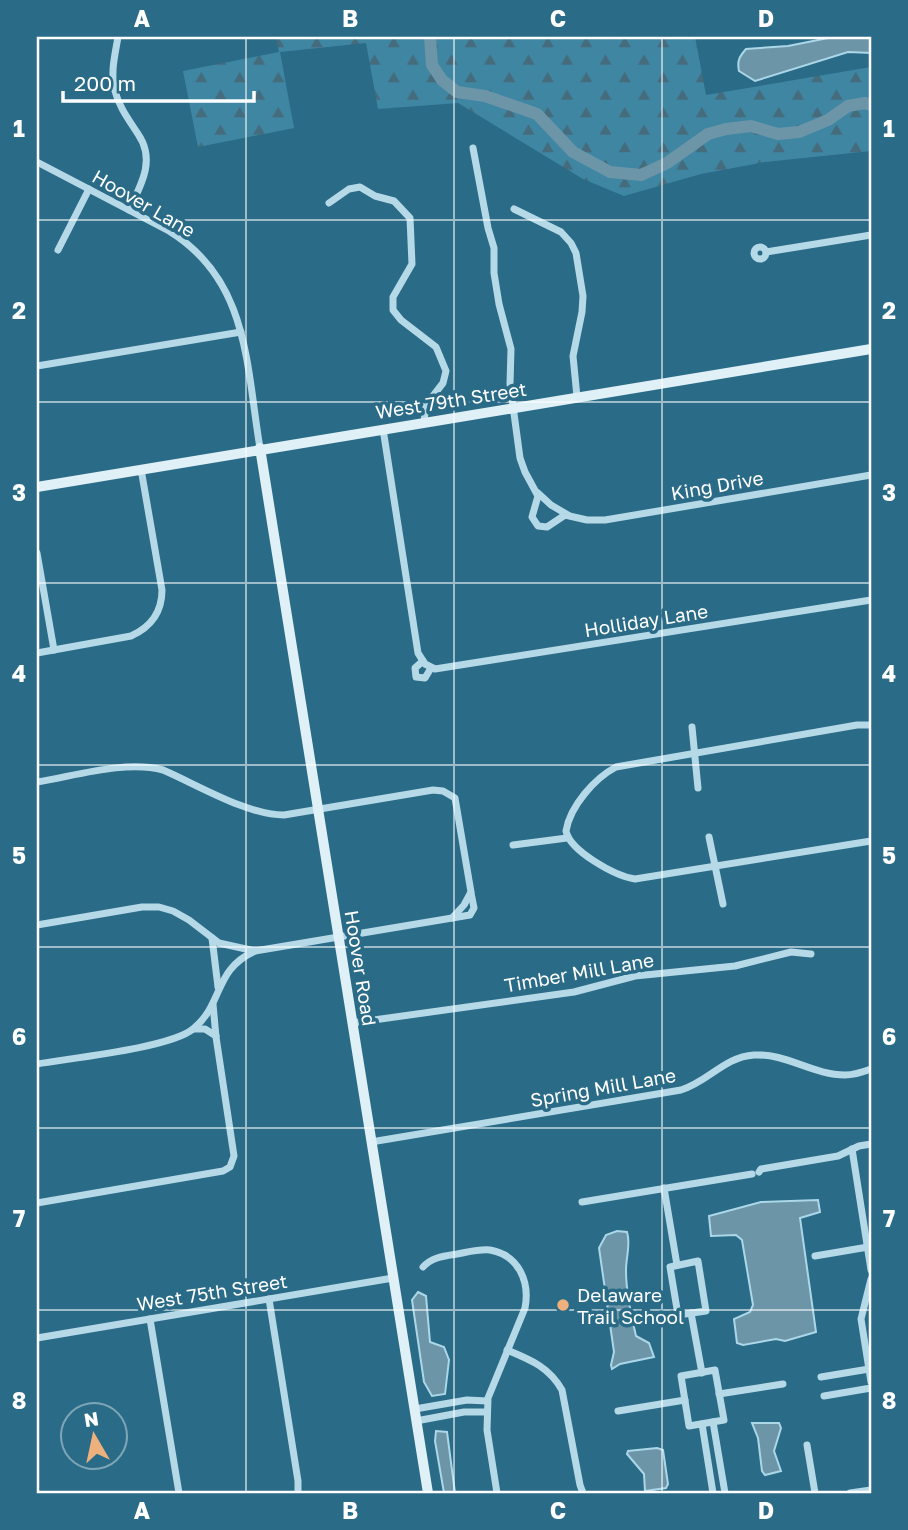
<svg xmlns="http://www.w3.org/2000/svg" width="908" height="1530" viewBox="0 0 908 1530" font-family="'Golos Text',sans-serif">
  <defs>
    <pattern id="forest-firs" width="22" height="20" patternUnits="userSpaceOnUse" patternTransform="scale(1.75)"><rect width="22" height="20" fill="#3f86a3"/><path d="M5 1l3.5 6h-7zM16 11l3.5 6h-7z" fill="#456c7c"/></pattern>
  </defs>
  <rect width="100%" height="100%" fill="#2a6b87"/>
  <path fill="url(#forest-firs)" d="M276,37H695L706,95L871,67V151L765,162L701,174L624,196L583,179L458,103L378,109L366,43L280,52L294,128L198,147L183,71L279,52Z"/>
  <g fill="#6c95a8" stroke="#abd7e8" stroke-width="2">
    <path d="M833,37H871V53L848,52L755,81L739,71C737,61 739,57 746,49L788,46Z"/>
    <path d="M818,1200L820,1212L800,1218L816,1332L785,1341L776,1339L743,1345L737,1343L734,1319L750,1312L753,1305L742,1240L736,1235L711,1236L709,1216L761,1202Z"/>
    <path d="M617,1231L627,1232C631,1244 626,1257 626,1270C626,1292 631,1314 636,1336L649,1343L654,1357L620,1364L612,1369L611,1365L614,1352L599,1248L606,1235Z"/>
    <path d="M418,1292L426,1296L430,1342L444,1347L449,1360L445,1394L432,1396L424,1382L412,1300Z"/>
    <path d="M752,1423H779L781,1428L774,1451L781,1471L765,1475L762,1471L758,1438Z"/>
    <path d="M436,1431L447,1432L455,1493H444L435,1441Z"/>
    <path d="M657,1448L663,1450L668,1484L666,1488L645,1491L644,1474L627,1454L628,1451Z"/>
  </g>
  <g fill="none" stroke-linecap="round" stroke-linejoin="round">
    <path stroke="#6c95a8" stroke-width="12" d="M430,37L432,65L442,80L457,92L485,96L537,114L573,152L610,172L641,175L667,163L708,134L726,129L751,126L778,134L799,132L828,120L848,106L865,103L871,105"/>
    <g stroke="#b6d9e8" stroke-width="7">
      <path d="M118,37C115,55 110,73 115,91C119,107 129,120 138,134C156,160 141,185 129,210"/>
      <path d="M473,148L488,228L494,248V273L499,304L511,349L510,384L520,458L525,472L538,496L532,517L538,526L547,527L565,515L587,520H605L871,475"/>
      <path d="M37,162L169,231C249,280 246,365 260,448"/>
      <path d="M329,203L349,189L360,187L375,196L394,201L410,218L412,264L393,297V310L401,320L436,347L446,371L443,383L426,405L424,422"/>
      <path d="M514,209L561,232L571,243L576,253L583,296L582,312L573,356L577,397"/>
      <circle cx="760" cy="253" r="6"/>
      <path d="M58,250L89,189"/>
      <path d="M766,252L871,235"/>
      <path d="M37,366L241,332"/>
      <path d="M383,429L418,653L425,664L435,669L871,600"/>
      <path d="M538,493L551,505L568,515"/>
      <path d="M37,553L54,650"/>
      <path d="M37,653L131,636C151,627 162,612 162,590L141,469"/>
      <path d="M423,661L415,668L416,677L425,678L431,668"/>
      <path d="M871,725H857L616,767C595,778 570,806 566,831C570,851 615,876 635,879L871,841"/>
      <path d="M692,727L698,788"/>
      <path d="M37,782C75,776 125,760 163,770C198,785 247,815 284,815L433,790L443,791L455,798L471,892L464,905L452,918"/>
      <path d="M709,837L723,904"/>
      <path d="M513,845L567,838"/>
      <path d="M37,925L142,907H159L173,911L189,920L219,943L255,951L470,915L474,908L471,893"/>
      <path d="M212,938L218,987"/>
      <path d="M352,1023L574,992L635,976L735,966L791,952L811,954"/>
      <path d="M194,1029H205L216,1036"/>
      <path d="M37,1064C71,1058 170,1048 193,1029C224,1004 213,970 255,951"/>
      <path d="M371,1142L681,1090C708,1082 724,1057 754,1055C786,1053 813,1075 845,1075C854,1075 863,1072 871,1069"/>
      <path d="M852,1149L871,1270"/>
      <path d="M759,1172L761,1169L838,1156L859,1146L871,1144"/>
      <path d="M664,1188L677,1265"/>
      <path d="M582,1202L752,1174"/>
      <path d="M37,1203L223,1171L230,1167L234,1156L216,1037L213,1004"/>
      <path d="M815,1256L868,1247"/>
      <path d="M698,1261L706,1311L678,1315L670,1267Z"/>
      <path d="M423,1267C432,1257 444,1256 457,1254C468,1252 479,1249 490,1250C519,1255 530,1282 525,1308L488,1398L487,1430L497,1493"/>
      <path d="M871,1279L861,1319L871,1382"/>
      <path d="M269,1299L298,1481V1493"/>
      <path d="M691,1313L702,1373"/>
      <path d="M150,1319L179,1493"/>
      <path d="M37,1338L393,1278"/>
      <path d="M507,1350C531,1360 549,1367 562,1390L580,1485L583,1493"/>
      <path d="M715,1370L724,1420L689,1426L681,1376Z"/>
      <path d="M821,1377L869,1369"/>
      <path d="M719,1394L783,1384"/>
      <path d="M824,1396L871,1388"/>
      <path d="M415,1409L467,1400L487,1401"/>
      <path d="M618,1411L685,1400"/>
      <path d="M416,1421L464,1412H486"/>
      <path d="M713,1422L725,1493"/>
      <path d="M702,1424L713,1493"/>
      <path d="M807,1445L815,1493"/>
      <path d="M850,1493L871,1490"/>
    </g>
    <g stroke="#dff0f7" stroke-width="10">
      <path d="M260,448L428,1493"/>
      <path d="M37,487L871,349"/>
    </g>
  </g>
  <path fill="none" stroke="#fff" stroke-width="2" stroke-opacity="0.55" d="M246,37V1493M454,37V1493M662,37V1493M37,220H871M37,402H871M37,583H871M37,765H871M37,947H871M37,1128H871M37,1310H871"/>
  <circle fill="#eeb07d" stroke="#2a6b87" stroke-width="2.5" cx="563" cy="1305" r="7"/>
  <g text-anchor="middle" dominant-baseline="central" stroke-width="7" stroke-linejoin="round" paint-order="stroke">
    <g font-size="19" fill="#fff" stroke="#2a6b87">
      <text transform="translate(144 203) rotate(30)">Hoover Lane</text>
      <text transform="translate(451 400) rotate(-9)">West 79th Street</text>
      <text transform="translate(717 485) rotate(-10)">King Drive</text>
      <text transform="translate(646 620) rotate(-9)">Holliday Lane</text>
      <text transform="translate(361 968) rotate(81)">Hoover Road</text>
      <text transform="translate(579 972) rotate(-10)">Timber Mill Lane</text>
      <text transform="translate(603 1087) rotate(-10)">Spring Mill Lane</text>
      <text transform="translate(212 1292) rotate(-9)">West 75th Street</text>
    </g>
    <g font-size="19" fill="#fff" stroke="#2a6b87" text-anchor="start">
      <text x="577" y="1294">Delaware<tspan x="577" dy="22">Trail School</tspan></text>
    </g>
  </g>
  <rect width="908" height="1530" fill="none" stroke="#2a6b87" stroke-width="77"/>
  <g transform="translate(94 1436) rotate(351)"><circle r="33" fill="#2a6b87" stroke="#7fa6b7" stroke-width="2"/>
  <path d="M0-5L12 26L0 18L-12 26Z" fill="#eeb07d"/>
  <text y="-10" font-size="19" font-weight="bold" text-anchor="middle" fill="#ffffff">N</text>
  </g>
  <path d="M63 91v10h191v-10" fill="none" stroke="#ffffff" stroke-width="3.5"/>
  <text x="74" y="91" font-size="21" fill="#ffffff" stroke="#2a6b87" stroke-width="5" paint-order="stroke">200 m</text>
  <rect x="38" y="38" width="832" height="1454" fill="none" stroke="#fff" stroke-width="2.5"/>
  <g font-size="23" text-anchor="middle" font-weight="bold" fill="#fff">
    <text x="142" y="27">A</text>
    <text x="350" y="27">B</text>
    <text x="558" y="27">C</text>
    <text x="766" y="27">D</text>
    <text x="19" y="137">1</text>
    <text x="889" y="137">1</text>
    <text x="19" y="319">2</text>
    <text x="889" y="319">2</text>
    <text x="19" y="501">3</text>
    <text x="889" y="501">3</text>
    <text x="19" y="682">4</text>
    <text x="889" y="682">4</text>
    <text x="19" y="864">5</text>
    <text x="889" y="864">5</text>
    <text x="19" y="1045">6</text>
    <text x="889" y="1045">6</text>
    <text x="19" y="1227">7</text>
    <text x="889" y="1227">7</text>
    <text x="19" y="1409">8</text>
    <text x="889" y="1409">8</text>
    <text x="142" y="1519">A</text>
    <text x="350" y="1519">B</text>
    <text x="558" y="1519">C</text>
    <text x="766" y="1519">D</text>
  </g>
</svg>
